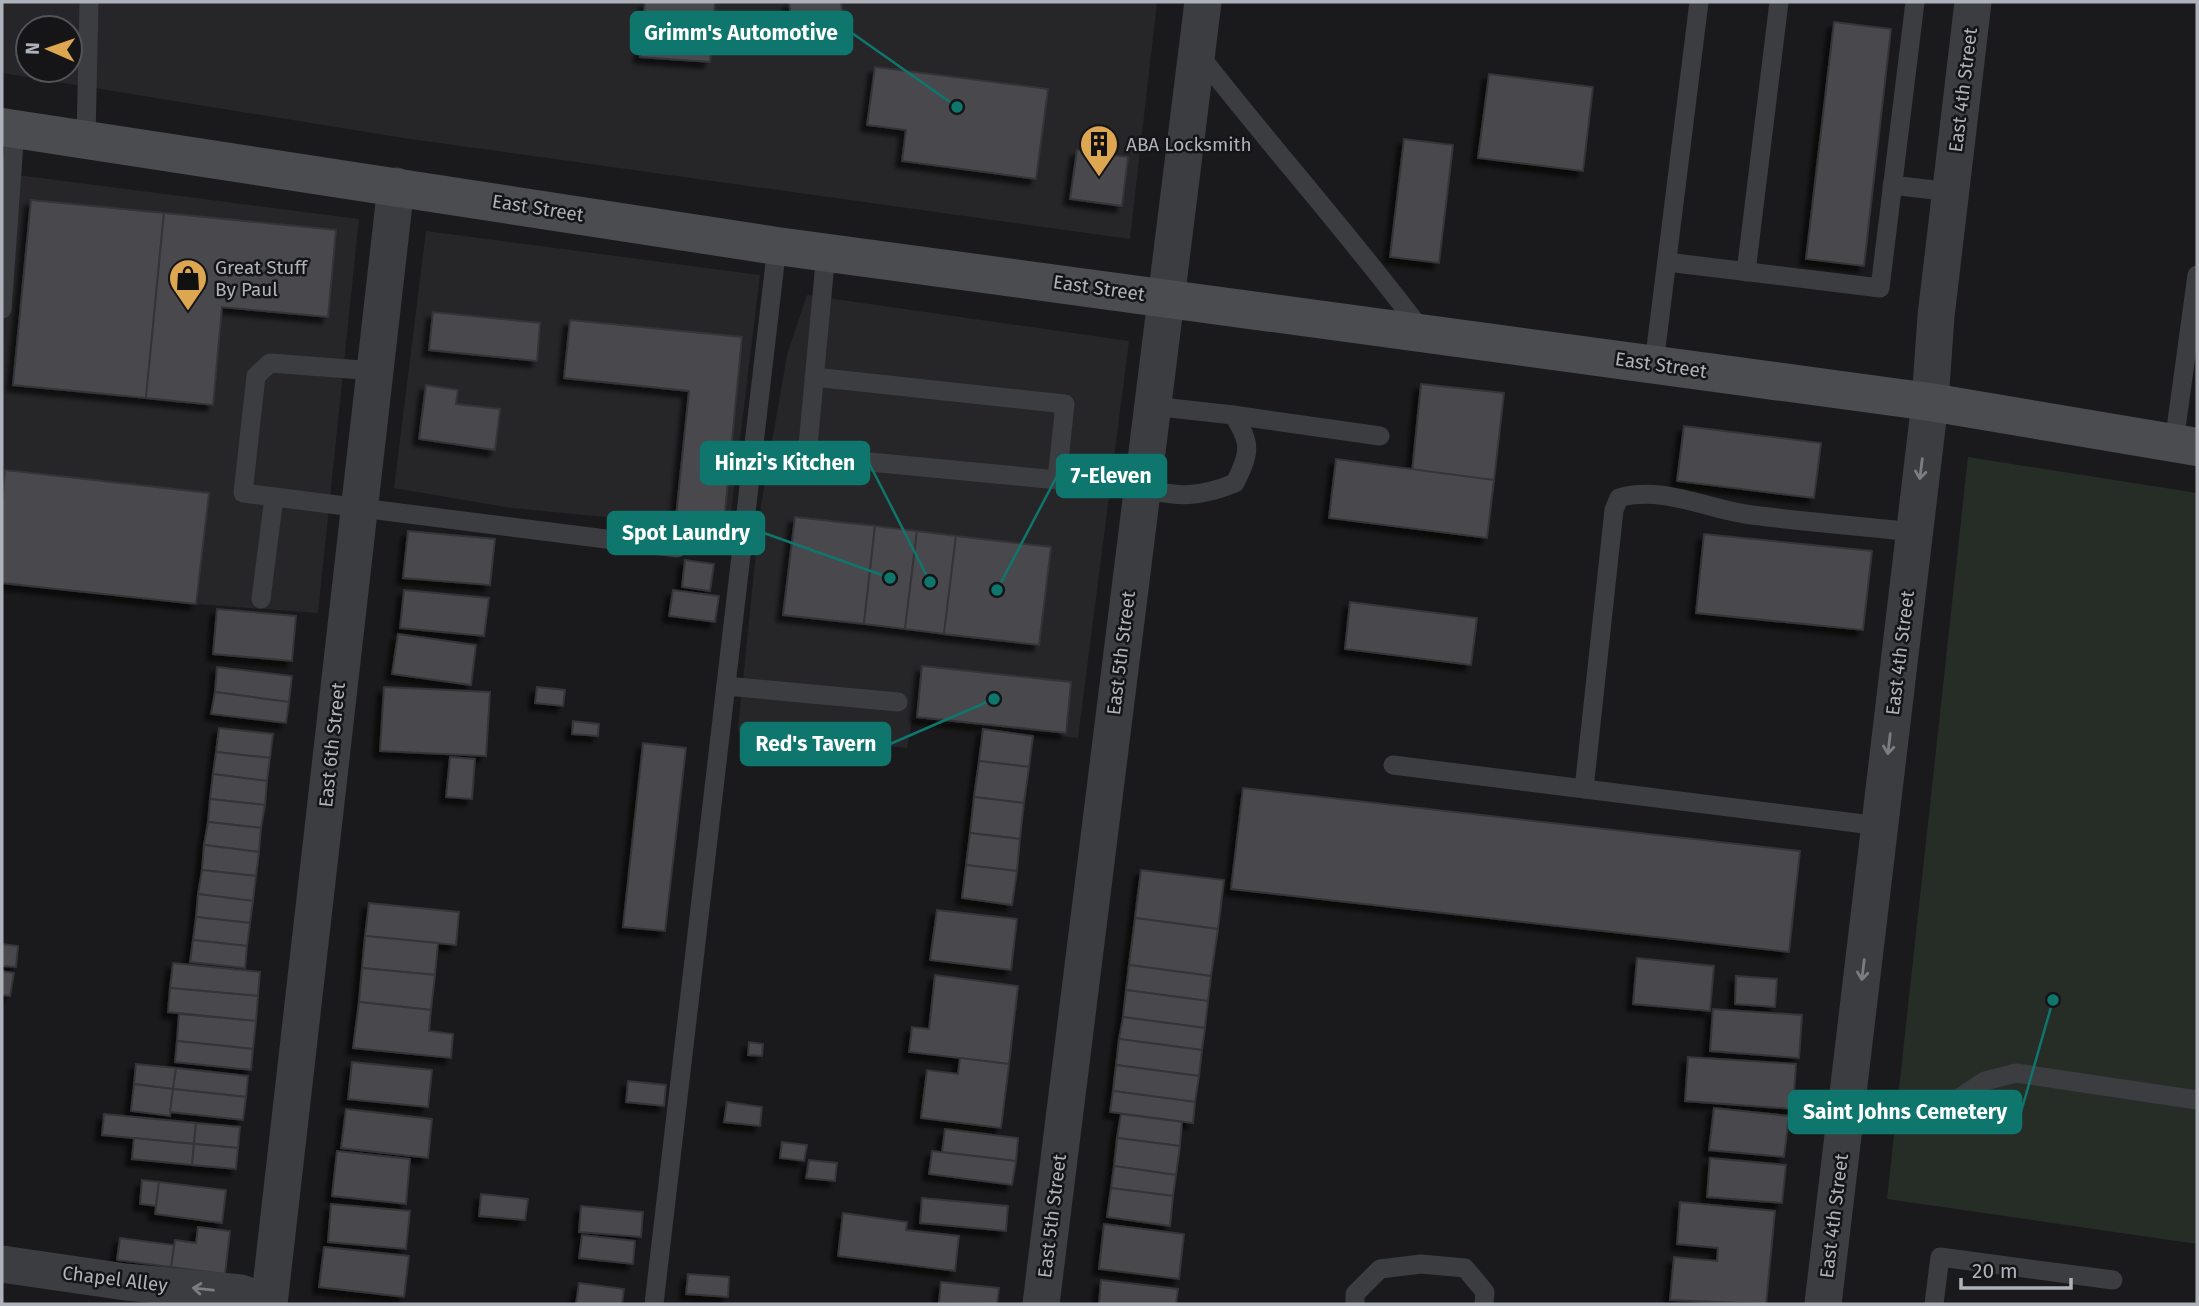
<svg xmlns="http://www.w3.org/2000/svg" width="2199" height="1306" viewBox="0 0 2199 1306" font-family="'Fira Sans',sans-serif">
  <defs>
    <filter id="shadow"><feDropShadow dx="-6" dy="6" stdDeviation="2" flood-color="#0009"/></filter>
  </defs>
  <rect width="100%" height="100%" fill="#1a1a1c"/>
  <g fill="#262629" fill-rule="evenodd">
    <path d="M2,2H1157L1130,239L403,138L2,73ZM28,28H70V70H28Z"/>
    <path d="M2,173L359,219L318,613L196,604L2,583V504L5,470L2,464Z"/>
    <path d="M426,231L760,275L729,529L512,508L394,488Z"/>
    <path d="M807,295L1129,341L1078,738L912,720L907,748L738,730L760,512L787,355Z"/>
  </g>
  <path fill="#262d27" d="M1968,457L2197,493V1244L1887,1199Z"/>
  <g fill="#494a4e" stroke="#343438" stroke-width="2" filter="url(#shadow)">
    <path d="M645,2H715L710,62L640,57Z"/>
    <path d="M789,2H841L844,23L793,32Z"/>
    <path d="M1834,22L1891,29L1864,266L1806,259Z"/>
    <path d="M875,67L1048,89L1036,179L902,161L906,130L867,125Z"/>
    <path d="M1489,74L1593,87L1583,171L1478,158Z"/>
    <path d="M1404,139L1453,145L1439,263L1390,257Z"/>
    <path d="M1077,150L1128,157L1122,206L1070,199Z"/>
    <path d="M31,200L164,213L146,398L13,385Z"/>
    <path d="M164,213L336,230L328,317L222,307L213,405L146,398Z"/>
    <path d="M433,312L540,323L537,361L429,350Z"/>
    <path d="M570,320L742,337L724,522L676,517L689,391L564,378Z"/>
    <path d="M1421,384L1504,393L1494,480L1412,472Z"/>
    <path d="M426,385L458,390L456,404L500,409L495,450L419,439Z"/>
    <path d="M1684,426L1821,443L1814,498L1677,481Z"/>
    <path d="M1336,459L1494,480L1487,538L1329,518Z"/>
    <path d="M5,470L209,493L196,604L2,583V504Z"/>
    <path d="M795,517L875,526L864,624L783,615Z"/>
    <path d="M875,526L917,531L905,629L864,624Z"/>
    <path d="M408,531L495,539L490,585L403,578Z"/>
    <path d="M917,531L956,536L944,634L905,629Z"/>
    <path d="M1704,534L1872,551L1863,630L1696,613Z"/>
    <path d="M956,536L1051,547L1039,645L944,634Z"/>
    <path d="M685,560L714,564L710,591L682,587Z"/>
    <path d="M404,590L489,598L484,636L400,628Z"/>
    <path d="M673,590L719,596L715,622L669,616Z"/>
    <path d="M1350,602L1477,618L1471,665L1345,649Z"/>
    <path d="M217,609L296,616L292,661L213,654Z"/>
    <path d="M398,634L476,645L471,685L392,674Z"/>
    <path d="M922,666L1071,682L1066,733L917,717Z"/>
    <path d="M217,667L292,676L289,702L215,692Z"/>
    <path d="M384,687L490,692L486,756L380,751Z"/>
    <path d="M537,687L565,690L563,706L535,703Z"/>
    <path d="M215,692L289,702L286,723L211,714Z"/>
    <path d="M573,721L599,724L598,736L572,734Z"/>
    <path d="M219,728L273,734L270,758L216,752Z"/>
    <path d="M983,729L1033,736L1029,767L979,761Z"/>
    <path d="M643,743L686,748L665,931L623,927Z"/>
    <path d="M216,752L270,758L267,781L213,774Z"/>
    <path d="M450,757L475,759L472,799L446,797Z"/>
    <path d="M979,761L1029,767L1024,803L974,797Z"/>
    <path d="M213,774L267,781L265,805L210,799Z"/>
    <path d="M1243,788L1800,851L1789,952L1231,889Z"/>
    <path d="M974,797L1024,803L1020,839L970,833Z"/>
    <path d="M210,799L265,805L261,828L208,822Z"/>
    <path d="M208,822L261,828L259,852L204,845Z"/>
    <path d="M970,833L1020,839L1017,871L966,865Z"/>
    <path d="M204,845L259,852L256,876L202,870Z"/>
    <path d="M966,865L1017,871L1012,905L962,898Z"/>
    <path d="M202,870L256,876L253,901L198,894Z"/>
    <path d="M1141,870L1224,880L1218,929L1135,918Z"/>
    <path d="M198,894L253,901L250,923L196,917Z"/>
    <path d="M369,903L459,912L456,945L365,936Z"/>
    <path d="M937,910L1017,919L1011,970L930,960Z"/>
    <path d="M196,917L250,923L247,946L193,940Z"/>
    <path d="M1135,918L1218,929L1211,976L1129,965Z"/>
    <path d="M365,936L438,943L435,975L362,968Z"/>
    <path d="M193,940L247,946L245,968L190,962Z"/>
    <path d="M2,944L18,946L16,967L2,966Z"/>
    <path d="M1637,958L1714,966L1710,1011L1633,1004Z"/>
    <path d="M173,963L260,972L258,996L170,988Z"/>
    <path d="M1129,965L1211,976L1208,1001L1126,990Z"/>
    <path d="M362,968L435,975L431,1010L359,1002Z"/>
    <path d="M2,971L14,973L10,996L2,995Z"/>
    <path d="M935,975L1018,986L1009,1064L909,1052L912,1027L929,1029Z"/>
    <path d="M1736,976L1777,979L1775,1007L1735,1004Z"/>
    <path d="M170,988L258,996L256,1021L168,1012Z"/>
    <path d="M1126,990L1208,1001L1205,1028L1123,1017Z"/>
    <path d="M359,1002L431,1010L429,1031L453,1034L451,1058L353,1048Z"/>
    <path d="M1713,1009L1802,1015L1799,1058L1710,1051Z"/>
    <path d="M179,1014L256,1021L253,1049L177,1041Z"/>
    <path d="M1123,1017L1205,1028L1202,1050L1119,1039Z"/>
    <path d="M1119,1039L1202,1050L1199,1076L1116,1065Z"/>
    <path d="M177,1041L253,1049L251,1070L175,1062Z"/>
    <path d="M749,1042L763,1044L762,1056L748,1055Z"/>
    <path d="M1688,1057L1796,1064L1793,1109L1685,1101Z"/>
    <path d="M960,1058L1009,1064L1001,1128L921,1118L927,1070L958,1074Z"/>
    <path d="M352,1062L432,1070L428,1107L348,1099Z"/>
    <path d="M136,1064L176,1068L173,1089L134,1084Z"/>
    <path d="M1116,1065L1199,1076L1195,1102L1113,1091Z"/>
    <path d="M176,1068L248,1076L246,1097L173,1089Z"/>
    <path d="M628,1081L666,1085L664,1106L626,1102Z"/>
    <path d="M134,1084L173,1089L170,1116L131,1111Z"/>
    <path d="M173,1089L246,1097L243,1120L170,1112Z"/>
    <path d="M1113,1091L1195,1102L1193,1123L1110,1112Z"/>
    <path d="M727,1102L762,1107L760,1126L724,1122Z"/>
    <path d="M1714,1108L1789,1116L1784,1157L1709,1150Z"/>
    <path d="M346,1109L432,1119L428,1158L341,1148Z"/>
    <path d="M104,1114L196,1123L194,1144L102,1135Z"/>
    <path d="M1121,1114L1182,1122L1180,1146L1117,1138Z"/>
    <path d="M196,1123L240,1127L238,1148L194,1144Z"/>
    <path d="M945,1129L1018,1138L1016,1161L942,1152Z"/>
    <path d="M134,1138L194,1144L192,1165L132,1159Z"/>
    <path d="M1117,1138L1180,1146L1176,1175L1114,1166Z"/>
    <path d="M782,1142L807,1145L804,1161L780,1158Z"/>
    <path d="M194,1144L238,1148L236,1169L192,1165Z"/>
    <path d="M337,1151L410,1159L406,1204L332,1196Z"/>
    <path d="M932,1151L1016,1161L1012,1185L929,1174Z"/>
    <path d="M1710,1158L1786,1165L1782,1203L1707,1197Z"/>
    <path d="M809,1160L837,1163L835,1181L806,1178Z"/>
    <path d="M1114,1166L1176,1175L1173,1196L1111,1188Z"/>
    <path d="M142,1180L159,1182L156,1206L140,1204Z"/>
    <path d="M159,1182L226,1190L222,1223L155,1214Z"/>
    <path d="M1111,1188L1173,1196L1170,1226L1107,1217Z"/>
    <path d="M481,1194L528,1199L525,1220L479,1216Z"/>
    <path d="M922,1198L1008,1206L1006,1231L920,1223Z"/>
    <path d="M1680,1202L1775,1211L1766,1304L1670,1300L1674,1257L1717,1261L1718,1248L1677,1244Z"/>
    <path d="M331,1204L410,1211L406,1249L328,1242Z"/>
    <path d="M581,1206L643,1212L641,1237L579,1232Z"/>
    <path d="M843,1213L907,1222L906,1230L959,1236L955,1271L838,1256Z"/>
    <path d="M1104,1224L1184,1234L1179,1279L1099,1269Z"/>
    <path d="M198,1227L230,1231L225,1274L171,1267L175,1240L196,1243Z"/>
    <path d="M582,1235L635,1241L633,1264L579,1258Z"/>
    <path d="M120,1238L174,1245L171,1267L117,1260Z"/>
    <path d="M324,1247L409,1256L404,1297L319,1287Z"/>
    <path d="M688,1274L729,1277L728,1297L686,1294Z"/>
    <path d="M1101,1280L1178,1289L1176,1304H1099Z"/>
    <path d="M941,1282L999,1288L997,1304L939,1303Z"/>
    <path d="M579,1283L624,1289L622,1304H576Z"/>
  </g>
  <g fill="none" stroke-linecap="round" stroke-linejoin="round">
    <g stroke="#3b3d40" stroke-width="19">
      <path d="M1198,53C1271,147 1351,236 1423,332"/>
      <path d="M86,138L89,2"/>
      <path d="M1892,185L1951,192"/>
      <path d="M826,252L807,456L1142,488C1177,498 1201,497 1235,483C1250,453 1252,443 1233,415L1152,406"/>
      <path d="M1667,262L1880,288L1915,2"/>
      <path d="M1746,272L1779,2"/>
      <path d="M2,309L15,129"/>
      <path d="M1654,364L1699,2"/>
      <path d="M375,371L270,363L256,376L243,493L677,548"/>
      <path d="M814,377L1065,404L1057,479"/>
      <path d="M1233,415L1380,436"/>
      <path d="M2174,443L2197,275"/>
      <path d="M261,599L274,497"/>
      <path d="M726,686L898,702"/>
      <path d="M1393,765L1880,826"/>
      <path d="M1584,789L1614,510L1619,498C1662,485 1710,510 1752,515C1806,522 1860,526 1914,532"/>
      <path d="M1847,1102L1935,1114L1985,1081L2016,1073L2197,1100"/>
      <path d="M654,1304L777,246"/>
      <path d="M1355,1304V1294L1380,1269L1421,1264L1465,1268L1485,1292L1484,1304"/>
      <path d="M1934,1304L1940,1257L2113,1280"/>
    </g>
    <g stroke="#3b3d40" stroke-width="37">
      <path d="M2,1264L126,1282L241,1293L269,1304L396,186"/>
      <path d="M1041,1304L1203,2"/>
      <path d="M1823,1304L1930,402L1936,316L1973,2"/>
    </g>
    <path stroke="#4a4c50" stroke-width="38" d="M2,127L777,246L1930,402L2197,447"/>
  </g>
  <defs><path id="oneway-shaft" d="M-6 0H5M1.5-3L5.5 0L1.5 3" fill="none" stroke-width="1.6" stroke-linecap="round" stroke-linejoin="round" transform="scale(1.75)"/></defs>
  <g stroke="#7a7d83">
    <use href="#oneway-shaft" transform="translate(1921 469) rotate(97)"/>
    <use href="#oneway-shaft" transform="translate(1889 744) rotate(97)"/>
    <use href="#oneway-shaft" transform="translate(1863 970) rotate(97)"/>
    <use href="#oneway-shaft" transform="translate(203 1289) rotate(-174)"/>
  </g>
  <defs>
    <symbol id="building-pin" viewBox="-11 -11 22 30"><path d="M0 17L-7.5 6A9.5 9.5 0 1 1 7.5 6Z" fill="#dda651" stroke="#151517"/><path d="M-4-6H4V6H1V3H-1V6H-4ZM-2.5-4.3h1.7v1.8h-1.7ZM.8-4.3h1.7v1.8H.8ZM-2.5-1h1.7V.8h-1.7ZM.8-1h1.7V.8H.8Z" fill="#111"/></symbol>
    <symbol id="shop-pin" viewBox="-11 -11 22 30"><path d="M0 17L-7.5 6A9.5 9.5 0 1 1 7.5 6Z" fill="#dda651" stroke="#151517"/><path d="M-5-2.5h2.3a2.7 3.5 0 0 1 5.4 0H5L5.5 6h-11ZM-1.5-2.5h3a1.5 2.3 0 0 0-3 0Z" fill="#111"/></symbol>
  </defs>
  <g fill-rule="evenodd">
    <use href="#building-pin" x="1077" y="122" width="44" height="60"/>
    <use href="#shop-pin" x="166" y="256" width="44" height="60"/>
  </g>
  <g text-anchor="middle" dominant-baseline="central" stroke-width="5" stroke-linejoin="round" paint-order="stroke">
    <g font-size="19" fill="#aeb2ba" stroke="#151517">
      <text transform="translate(1963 90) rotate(-83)">East 4th Street</text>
      <text transform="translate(538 208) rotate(9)">East Street</text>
      <text transform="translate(1099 288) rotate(8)">East Street</text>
      <text transform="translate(1661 365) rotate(8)">East Street</text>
      <text transform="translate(1121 653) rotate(-83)">East 5th Street</text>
      <text transform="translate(1900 653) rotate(-83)">East 4th Street</text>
      <text transform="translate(332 745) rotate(-84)">East 6th Street</text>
      <text transform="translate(1052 1216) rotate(-83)">East 5th Street</text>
      <text transform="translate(1834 1216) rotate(-83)">East 4th Street</text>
      <text transform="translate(115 1279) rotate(7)">Chapel Alley</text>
    </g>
    <g font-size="19" fill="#aeb2ba" stroke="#151517" text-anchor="start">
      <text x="1126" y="144">ABA Locksmith</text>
      <text x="215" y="267">Great Stuff<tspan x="215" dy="22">By Paul</tspan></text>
    </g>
  </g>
  <path fill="none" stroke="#0f766e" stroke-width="2.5" d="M957 107L852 33M930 582L869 463M997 590L1057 476M890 578L764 533M994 699L890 744M2053 1000L2021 1112"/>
  <g fill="#0f766e" stroke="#151517" stroke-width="2.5">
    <circle cx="957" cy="107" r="7"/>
    <circle cx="930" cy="582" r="7"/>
    <circle cx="997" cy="590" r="7"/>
    <circle cx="890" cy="578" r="7"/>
    <circle cx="994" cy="699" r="7"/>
    <circle cx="2053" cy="1000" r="7"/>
  </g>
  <g fill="#0f766e" stroke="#0f766e" stroke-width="2.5">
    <rect x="631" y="12" width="221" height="42" rx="7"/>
    <rect x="701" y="442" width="168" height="42" rx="7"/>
    <rect x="1057" y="455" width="109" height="42" rx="7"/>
    <rect x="608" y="512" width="156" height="42" rx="7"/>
    <rect x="741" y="723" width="149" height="42" rx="7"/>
    <rect x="1789" y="1091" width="232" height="42" rx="7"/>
  </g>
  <g font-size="21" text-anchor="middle" font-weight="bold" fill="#fff">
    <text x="741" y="40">Grimm's Automotive</text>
    <text x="785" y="470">Hinzi's Kitchen</text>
    <text x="1111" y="483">7-Eleven</text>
    <text x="686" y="540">Spot Laundry</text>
    <text x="816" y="751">Red's Tavern</text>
    <text x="1905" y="1119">Saint Johns Cemetery</text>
  </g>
  <rect width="2199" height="1306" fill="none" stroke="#aeb2ba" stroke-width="7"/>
  <g transform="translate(49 49) rotate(272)"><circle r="33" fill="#151517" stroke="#525458" stroke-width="2"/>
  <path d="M0-5L12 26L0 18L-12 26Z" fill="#dda651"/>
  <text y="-10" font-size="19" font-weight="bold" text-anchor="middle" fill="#aeb2ba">N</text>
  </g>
  <path d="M1961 1278v10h110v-10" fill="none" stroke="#aeb2ba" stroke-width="3.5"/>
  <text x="1972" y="1278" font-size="21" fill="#aeb2ba" stroke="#151517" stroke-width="5" paint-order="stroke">20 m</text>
</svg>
